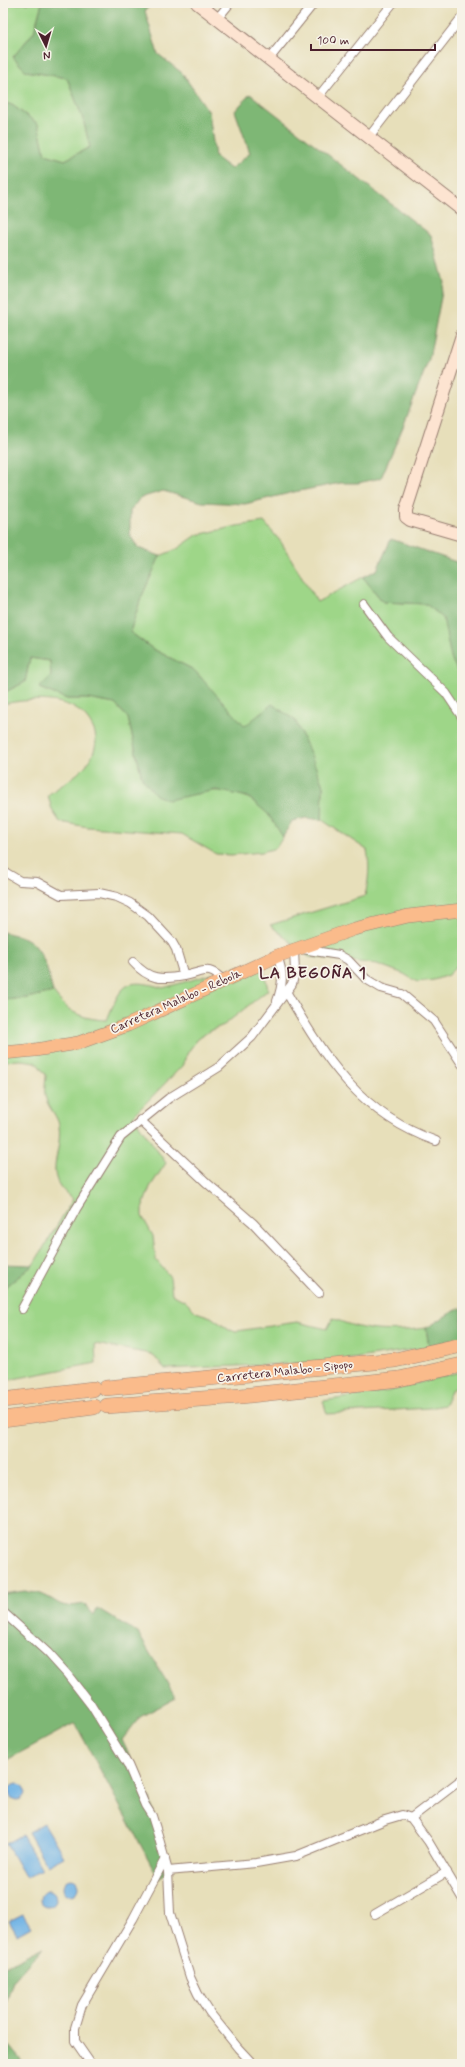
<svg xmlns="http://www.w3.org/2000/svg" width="465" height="2067" viewBox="0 0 465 2067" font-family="Mynerve,sans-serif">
  <rect width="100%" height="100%" fill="#f7f3e8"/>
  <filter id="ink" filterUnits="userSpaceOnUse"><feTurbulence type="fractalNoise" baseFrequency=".025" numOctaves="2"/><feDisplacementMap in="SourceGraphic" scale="8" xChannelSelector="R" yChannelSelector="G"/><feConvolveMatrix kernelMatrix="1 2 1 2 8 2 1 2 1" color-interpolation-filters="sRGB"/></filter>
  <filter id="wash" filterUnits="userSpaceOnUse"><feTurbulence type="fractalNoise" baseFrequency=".012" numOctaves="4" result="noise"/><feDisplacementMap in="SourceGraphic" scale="16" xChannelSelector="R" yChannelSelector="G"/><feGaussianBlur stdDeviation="0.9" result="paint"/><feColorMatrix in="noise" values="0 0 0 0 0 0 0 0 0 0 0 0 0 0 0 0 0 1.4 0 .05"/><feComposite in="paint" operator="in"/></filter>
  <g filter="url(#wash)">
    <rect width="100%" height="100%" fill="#e7dfba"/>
    <g fill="#9ed688" stroke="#747a5a">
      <path d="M42,3L34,32L13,57L26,71L67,78L83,119L90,147L65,160L45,154L38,124L12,105L3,102V4Z"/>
      <path d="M264,522L281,542L317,602L363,577L383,602L426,604L444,618L451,658L462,680V955L458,965L448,975L434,980L417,982L404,974L377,964L309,957L270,925L365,896C369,879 370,866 367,850L322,820L323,786L295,720L245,727L194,670L153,649L130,632L141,598L160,556L177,549L197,535L237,526Z"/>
      <path d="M30,658L50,661L51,676L39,688L67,699H88L115,704L128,718L142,778L168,800C205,790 238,781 268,814C274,820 278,830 283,837L276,848L262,852L231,855L216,854L182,834L88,827L60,822L52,810L48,795C61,785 76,777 86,765C95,754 99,740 93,728C78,695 33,698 3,704V693L25,682Z"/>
      <path d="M262,960L268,990L224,1025L209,1031L197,1040L188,1052L182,1066L133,1116L166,1163L150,1187L142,1209V1216L153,1236L156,1260L170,1277L172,1294L185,1301L196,1312L211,1317L229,1330L237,1331L297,1322L327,1329L333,1318C365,1333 391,1332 426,1328L429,1347L332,1362L165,1369L152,1354L95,1344L96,1363L3,1381V1289L33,1265L73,1199C40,1175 63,1157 59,1126C58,1116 49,1109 46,1099C43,1092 46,1082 46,1075L36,1062L21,1060L3,1061V1000L27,998L53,992C68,1013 82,1019 107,1020C121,986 124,976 163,988Z"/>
      <path d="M462,1371V1382L451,1391L445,1405L429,1408L327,1414L323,1401L389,1391Z"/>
    </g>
    <g fill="#7eb774" stroke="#646b50">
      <path d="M42,3H153L145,11L158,54L182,73L209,112L215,157L231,169L250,153L235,111L250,94L431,235L444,282L429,359L403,427L381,478L358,483H341L294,492L245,504L202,502L163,491L140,498L130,511V535L138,548L160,556L141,598L130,632L153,649L194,670L245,726L272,704L295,720L311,755L323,786L322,820L306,818L292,821L283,837L268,814L248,797L216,790L168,800L156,795L142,778L128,718L115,704L88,699H67L39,688L51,676L50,661L30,658L25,682L3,693V102L12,105L38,124L45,154L65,160L90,147L83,119L67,78L26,71L13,57L34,32Z"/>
      <path d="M391,539L462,564V680L451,658L443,618L426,604L383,602L363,577L377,570Z"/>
      <path d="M3,932C10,934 18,935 25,938C44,947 48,974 53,992L27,998L3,1000Z"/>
      <path d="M3,1264L33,1265L3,1289Z"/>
      <path d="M462,1308V1339L429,1347L426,1328C438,1322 449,1312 462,1308Z"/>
      <path d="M25,1591C31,1593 36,1592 41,1594C63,1603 57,1609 84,1604L94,1615L97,1608L138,1633L176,1698L140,1717L122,1740L150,1799L168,1871L159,1879L75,1723L3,1762V1594Z"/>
      <path d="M43,1947L13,1981L3,2013V1967Z"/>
      <path d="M3,2037L4,2040L24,2064H3Z"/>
    </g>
    <g fill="#70b3e5" stroke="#5d6988">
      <circle cx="17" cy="1792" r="8"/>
      <path d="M44,1823L64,1857L47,1866L28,1832Z"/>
      <path d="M22,1835L42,1869L26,1878L6,1844Z"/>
      <circle cx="71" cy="1887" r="8"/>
      <circle cx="48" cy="1899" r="8"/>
      <path d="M23,1914L31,1927L17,1935L9,1921Z"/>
    </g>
  </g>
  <g filter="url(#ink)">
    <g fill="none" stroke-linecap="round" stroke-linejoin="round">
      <defs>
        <g id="street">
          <path d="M217,19L230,3"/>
          <path d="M269,59L314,3"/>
          <path d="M318,97L393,3"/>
          <path d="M368,138L462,17"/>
          <path d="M364,604L388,637L446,693L462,717"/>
          <path d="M3,871L20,881L37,882L61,895L99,893L117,897L130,903L148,916L172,942L176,949L184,976C205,972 208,964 225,982"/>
          <path d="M302,949L339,955L348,960L366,979L381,988L402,994L434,1021L462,1064"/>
          <path d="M133,962C149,980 161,980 184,976"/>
          <path d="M287,993C325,1059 361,1115 436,1141"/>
          <path d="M277,1001C283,985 284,973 277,956"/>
          <path d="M140,1120L207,1183L253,1223L319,1293"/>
          <path d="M22,1309L76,1209L121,1137L169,1098L219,1067L252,1037L292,984L295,972L294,950"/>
          <path d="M3,1612L48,1653L67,1674L91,1705L128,1765L145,1805L152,1816L158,1835L168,1871L170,1913L190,1977L198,1994L210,2013L238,2048L253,2064"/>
          <path d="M411,1818L462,1779"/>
          <path d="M168,1871L256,1863L296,1856L385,1820L402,1815L411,1818L428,1841L462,1898"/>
          <path d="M375,1914L447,1872"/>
          <path d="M91,2064L75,2041V2028L82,2005L133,1919L165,1859"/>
        </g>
        <g id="secondary">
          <path d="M197,3L462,210"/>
          <path d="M462,335L406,510V517L410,520L462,535"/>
        </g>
        <path id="primary" d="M3,1053L35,1050L78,1043L128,1025L277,956L354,929L408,916L462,910"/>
        <g id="highway">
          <path d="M106,1388L395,1360L462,1345"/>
          <path d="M3,1400L93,1389"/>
          <path d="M107,1406L241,1396L399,1379L462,1365"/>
          <path d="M3,1419L94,1407"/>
        </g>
      </defs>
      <use href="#street" stroke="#987f72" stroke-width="10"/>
      <use href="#secondary" stroke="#987f72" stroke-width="14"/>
      <use href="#primary" stroke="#987f72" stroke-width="14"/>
      <use href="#highway" stroke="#987f72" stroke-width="16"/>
      <use href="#street" stroke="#fff" stroke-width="8"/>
      <use href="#secondary" stroke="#fde4d1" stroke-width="12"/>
      <use href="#primary" stroke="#fabb8b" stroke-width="13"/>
      <use href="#highway" stroke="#fabb8b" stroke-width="15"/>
    </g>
  </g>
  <g text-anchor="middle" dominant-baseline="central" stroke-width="3.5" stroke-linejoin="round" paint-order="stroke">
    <g font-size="12" fill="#4a1f2b" stroke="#f7f3e8">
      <text transform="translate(176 1002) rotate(-24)">Carretera Malabo - Rebola</text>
      <text transform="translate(285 1372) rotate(-6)">Carretera Malabo - Sipopo</text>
    </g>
    <g font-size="16" font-weight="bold" letter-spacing="1" fill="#4a1f2b" stroke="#f7f3e8">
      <text x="313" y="973">LA BEGOÑA 1</text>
    </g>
  </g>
  <rect width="465" height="2067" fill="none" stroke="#f7f3e8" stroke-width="16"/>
  <g transform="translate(46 46) rotate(175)" stroke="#f7f3e8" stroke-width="3" paint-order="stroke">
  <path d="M0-3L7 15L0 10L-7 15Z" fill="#4a1f2b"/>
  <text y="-6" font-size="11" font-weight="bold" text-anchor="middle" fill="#4a1f2b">N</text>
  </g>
  <path d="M311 44v6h124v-6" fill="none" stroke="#4a1f2b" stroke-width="2"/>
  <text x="317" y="44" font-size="12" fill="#4a1f2b" stroke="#f7f3e8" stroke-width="3" paint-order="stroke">100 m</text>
</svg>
